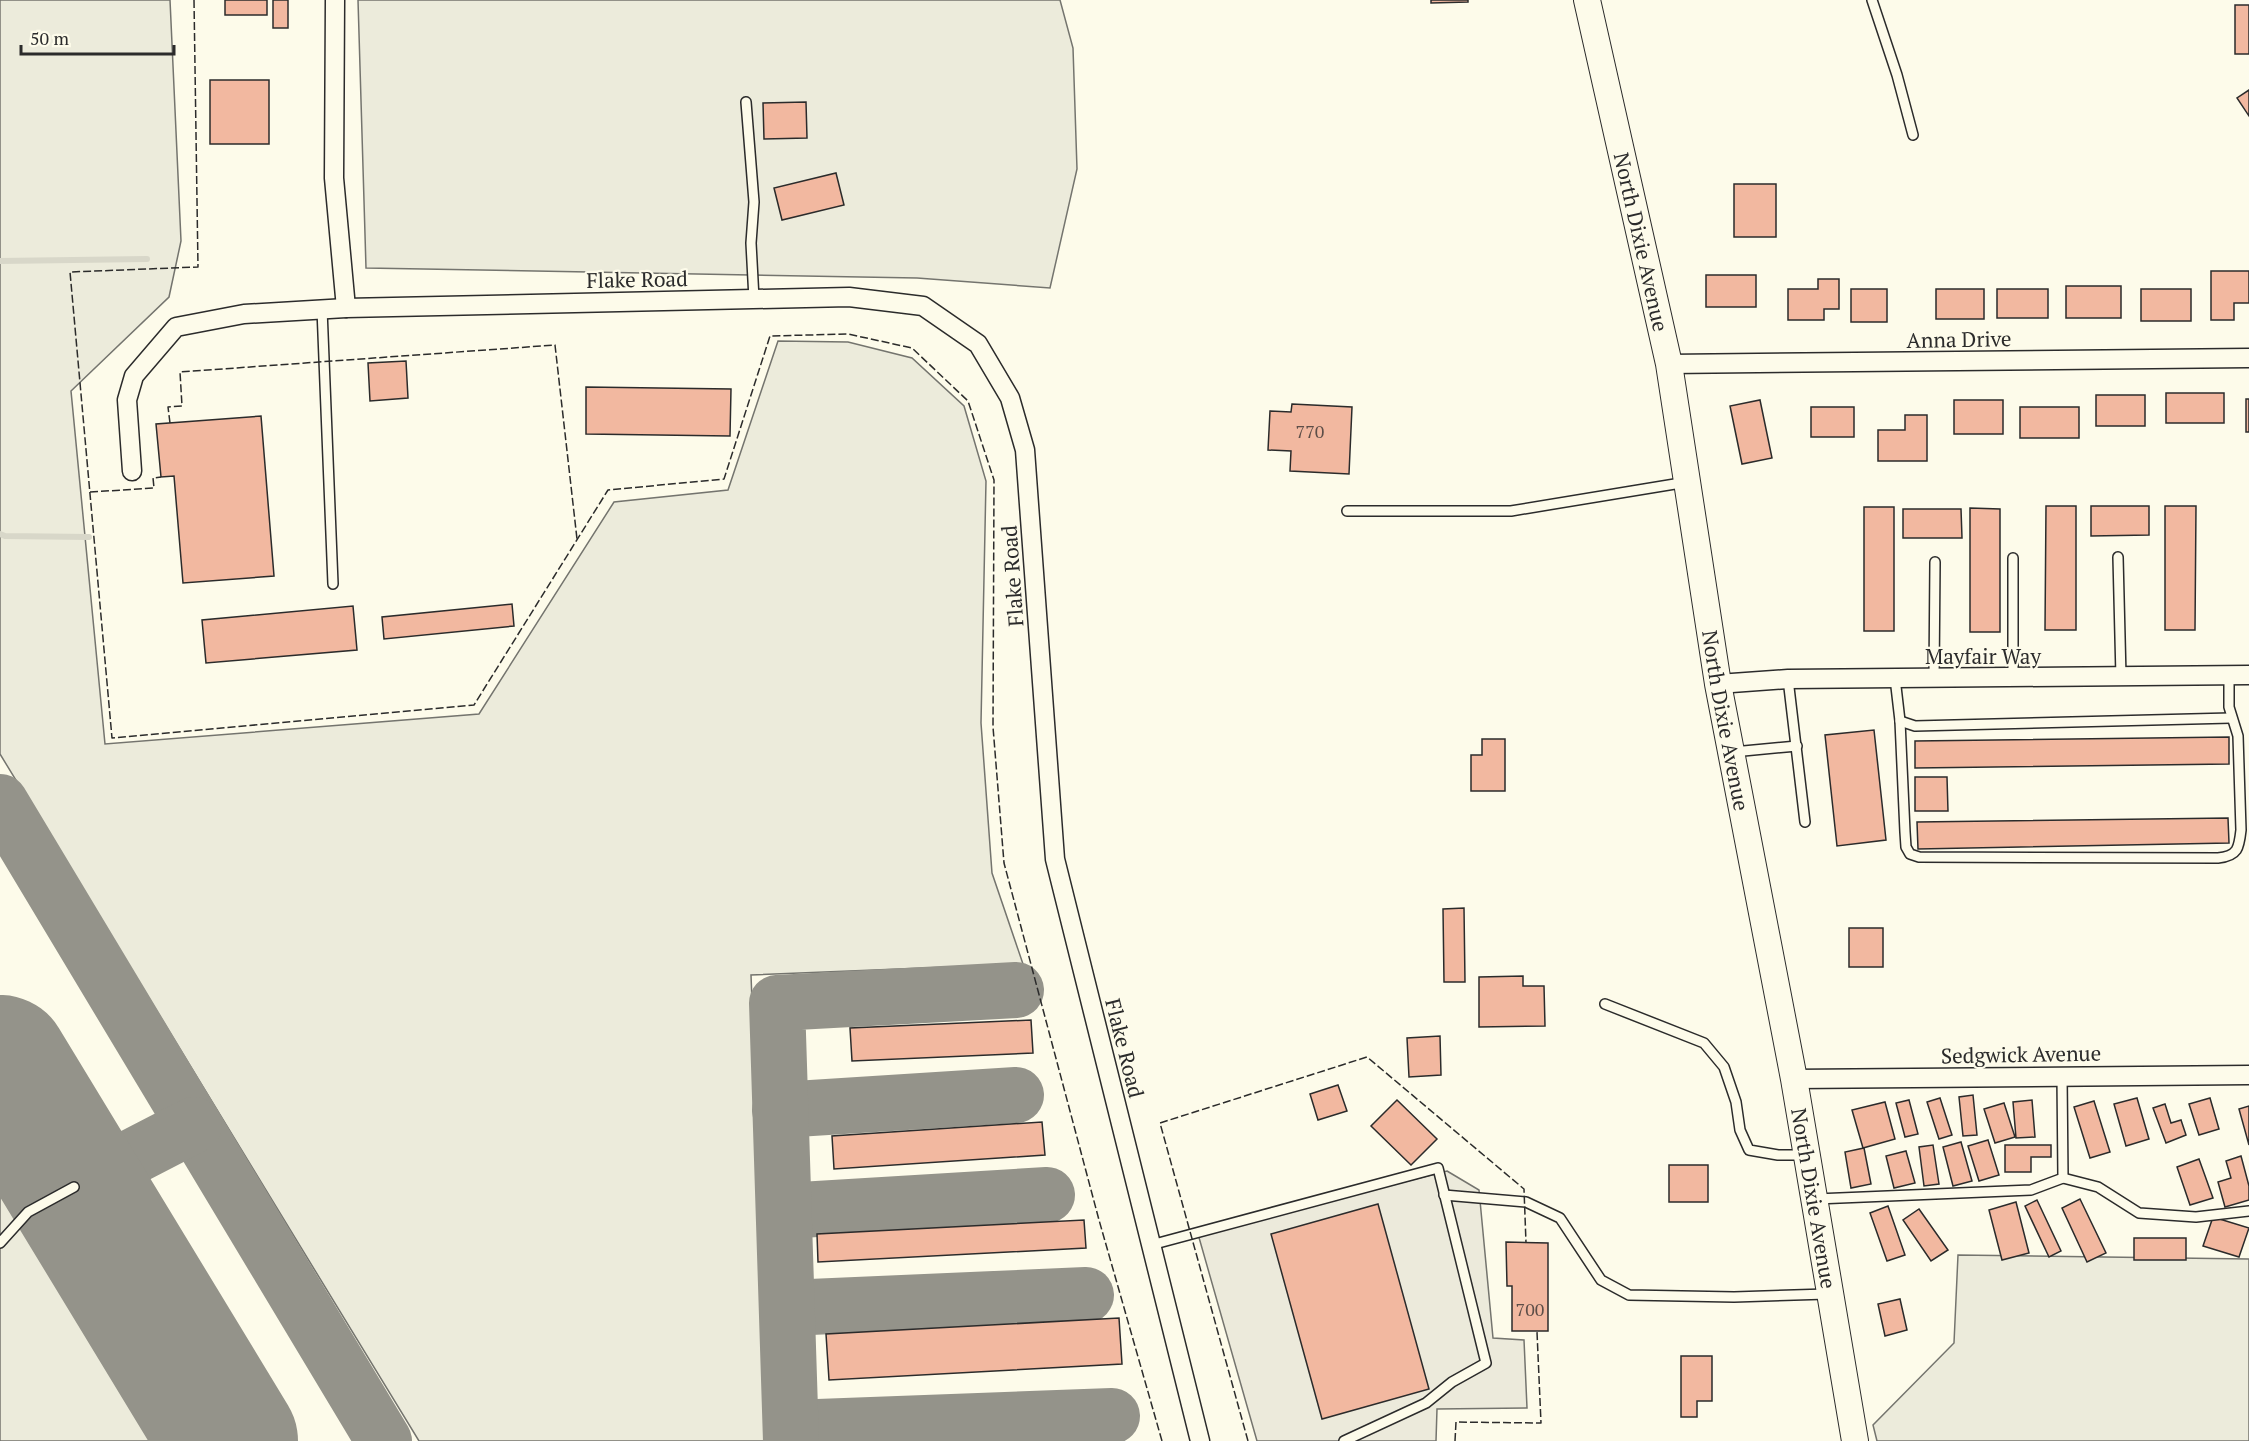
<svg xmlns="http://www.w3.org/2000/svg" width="2249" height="1441" viewBox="0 0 2249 1441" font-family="'PT Serif',serif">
  <rect width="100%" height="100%" fill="#fdfbea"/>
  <g fill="#ecebdb" stroke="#74746e" stroke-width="1.5">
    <path d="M0,0H170L181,241L169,297L71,391L105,744L479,714L614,502L728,490L778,341L848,342L912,358L964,406L986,481L981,723L992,873L1023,964L751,975L769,1441H419L0,754Z"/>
    <path d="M358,0H1060L1073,48L1077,169L1050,288L917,278L366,268Z"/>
    <path d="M0,1171L165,1441H0Z"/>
    <path d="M1958,1255L2249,1259V1441H1877L1873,1425L1954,1343Z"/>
  </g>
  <path fill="#eceadb" stroke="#74746e" stroke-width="1.5" d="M1447,1171L1479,1190L1493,1338L1524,1340L1527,1408L1437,1409L1436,1441H1257L1198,1234Z"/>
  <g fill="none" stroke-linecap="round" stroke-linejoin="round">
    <g stroke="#d8d7c9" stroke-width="6">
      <path d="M0,261L147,259"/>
      <path d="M0,534L5,536L89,537"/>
    </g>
    <g stroke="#94938a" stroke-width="56">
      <path d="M0,802L384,1441"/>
      <path d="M780,1110L1016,1095"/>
      <path d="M74,1187L194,1125"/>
      <path d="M784,1211L1047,1195"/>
      <path d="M787,1308L1086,1295"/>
      <path d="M791,1428L1112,1416"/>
      <path d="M791,1441L777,1003L1016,990"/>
    </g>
    <path stroke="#94938a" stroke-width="138" d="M0,1064L229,1441"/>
  </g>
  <g fill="#f2b8a0" stroke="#2b2b2b" stroke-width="1.5">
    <rect x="225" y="0" width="42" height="15"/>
    <rect x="273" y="0" width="15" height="28"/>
    <path d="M1431,0H1468V2L1431,3Z"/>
    <rect x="2235" y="5" width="14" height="49"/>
    <rect x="210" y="80" width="59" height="64"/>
    <path d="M2249,90V116L2237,98Z"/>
    <path d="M806,102L807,138L764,139L763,103Z"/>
    <path d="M836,173L844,205L782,220L774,188Z"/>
    <rect x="1734" y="184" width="42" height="53"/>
    <path d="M2211,271H2249V303H2234V320H2211Z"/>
    <rect x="1706" y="275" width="50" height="32"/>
    <path d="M1818,279H1839V309H1824V320H1788V289H1818Z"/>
    <rect x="2066" y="286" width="55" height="32"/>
    <rect x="1851" y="289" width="36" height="33"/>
    <rect x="1936" y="289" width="48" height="30"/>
    <rect x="1997" y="289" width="51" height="29"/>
    <rect x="2141" y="289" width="50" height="32"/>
    <path d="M406,361L408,398L370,401L368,363Z"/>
    <path d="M586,387L731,389L730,436L586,434Z"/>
    <rect x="2166" y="393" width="58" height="30"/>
    <rect x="2096" y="395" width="49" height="31"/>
    <rect x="2246" y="399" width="3" height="33"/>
    <path d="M1760,400L1772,458L1742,464L1730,406Z"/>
    <rect x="1954" y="400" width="49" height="34"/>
    <path d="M1292,404L1352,407L1349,474L1290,471L1291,451L1268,450L1270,411L1291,412Z"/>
    <rect x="1811" y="407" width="43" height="30"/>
    <rect x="2020" y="407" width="59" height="31"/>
    <path d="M1905,415H1927V461H1878V430H1905Z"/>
    <path d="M261,416L274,576L183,583L174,476L161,477L156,424Z"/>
    <path d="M2046,506H2076V630H2045Z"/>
    <path d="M2091,506H2149V535L2091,536Z"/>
    <path d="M2165,506H2196L2195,630H2165Z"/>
    <rect x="1864" y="507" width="30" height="124"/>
    <path d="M1970,508L2000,509V632H1970Z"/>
    <path d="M1903,509H1961L1962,538H1903Z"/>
    <path d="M512,604L514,626L384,639L382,617Z"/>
    <path d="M353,606L357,650L206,663L202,620Z"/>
    <path d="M1874,730L1886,840L1837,846L1825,735Z"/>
    <path d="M2229,737V764L1915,768V741Z"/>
    <path d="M1482,739H1505V791H1471V755H1482Z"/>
    <path d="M1915,777H1947L1948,811H1915Z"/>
    <path d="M2228,818L2229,843L1918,849L1917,822Z"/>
    <path d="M1464,908L1465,982H1444L1443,909Z"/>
    <rect x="1849" y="928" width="34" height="39"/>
    <path d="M1523,976V986H1544L1545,1026L1479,1027V977Z"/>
    <path d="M1031,1020L1033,1053L852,1061L850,1028Z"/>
    <path d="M1440,1036L1441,1075L1409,1077L1407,1038Z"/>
    <path d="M1338,1085L1347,1111L1318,1120L1310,1094Z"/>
    <path d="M1973,1095L1977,1135L1963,1136L1959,1097Z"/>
    <path d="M1940,1098L1952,1135L1939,1139L1927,1102Z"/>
    <path d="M2137,1098L2149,1139L2126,1146L2114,1104Z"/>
    <path d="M2210,1098L2219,1129L2199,1135L2189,1104Z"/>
    <path d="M1397,1100L1437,1139L1411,1165L1371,1126Z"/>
    <path d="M1909,1100L1918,1134L1905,1137L1896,1103Z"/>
    <path d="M2032,1100L2035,1137L2016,1138L2013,1102Z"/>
    <path d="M2094,1101L2110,1152L2090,1158L2074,1107Z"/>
    <path d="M1885,1102L1895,1139L1863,1148L1852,1110Z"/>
    <path d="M2004,1103L2015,1137L1995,1143L1984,1109Z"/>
    <path d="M2165,1104L2171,1123L2181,1120L2186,1135L2166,1143L2153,1108Z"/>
    <path d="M2249,1106V1145L2239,1109Z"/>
    <path d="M1042,1122L1045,1155L834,1169L832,1136Z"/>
    <path d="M1988,1140L1999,1175L1979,1181L1968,1146Z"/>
    <path d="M1961,1142L1972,1181L1953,1186L1943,1147Z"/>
    <path d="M1933,1145L1939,1184L1924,1186L1919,1147Z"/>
    <path d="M2005,1145H2051V1157H2031V1172H2005Z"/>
    <path d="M1864,1148L1871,1184L1851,1188L1845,1152Z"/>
    <path d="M1906,1151L1915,1183L1894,1188L1886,1156Z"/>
    <path d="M2241,1156L2249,1186V1200L2225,1207L2218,1182L2231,1178L2226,1161Z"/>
    <path d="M2199,1159L2213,1198L2190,1205L2177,1167Z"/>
    <rect x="1669" y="1165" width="39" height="37"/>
    <path d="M2080,1199L2106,1253L2087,1262L2062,1208Z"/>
    <path d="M2037,1200L2061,1251L2049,1257L2025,1206Z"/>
    <path d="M2016,1202L2029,1253L2002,1260L1989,1210Z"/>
    <path d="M1378,1204L1429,1389L1322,1419L1271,1234Z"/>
    <path d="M1888,1206L1905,1255L1887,1261L1870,1213Z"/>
    <path d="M1919,1209L1948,1250L1931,1261L1903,1220Z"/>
    <path d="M2213,1217L2249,1228L2239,1257L2203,1246Z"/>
    <path d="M1084,1220L1086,1248L818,1262L817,1234Z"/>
    <rect x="2134" y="1238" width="52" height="22"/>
    <path d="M1506,1242L1548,1243V1331H1512V1286H1507Z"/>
    <path d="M1900,1299L1907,1330L1885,1336L1878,1304Z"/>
    <path d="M1119,1318L1122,1364L829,1380L826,1334Z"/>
    <path d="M1681,1356H1712V1401H1697V1417H1681Z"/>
  </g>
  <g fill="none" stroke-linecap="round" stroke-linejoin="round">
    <defs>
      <g id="lane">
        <path d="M1872,0L1897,75L1913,135"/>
        <path d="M746,102L754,202L751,243L754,299"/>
        <path d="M322,309L333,584"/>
        <path d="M1347,511H1511L1687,482"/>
        <path d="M2118,557L2121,677"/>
        <path d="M2013,558V678"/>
        <path d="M1895,678L1900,721L1905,832L1906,847L1910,854L1919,857L2218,858C2238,856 2239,848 2241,830L2238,736L2229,707V675"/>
        <path d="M1788,679L1805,822"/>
        <path d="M1934,679L1935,562"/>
        <path d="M1900,721L1915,726L2231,718"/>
        <path d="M1733,752L1797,746"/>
        <path d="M1605,1004L1704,1043L1724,1067L1736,1102L1740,1130L1749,1150L1778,1155H1804"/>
        <path d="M2063,1178L2098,1187L2139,1213L2196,1217L2249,1211"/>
        <path d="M1444,1195L1526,1202L1560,1218L1601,1280L1629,1295L1734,1297L1827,1294"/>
        <path d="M1816,1199L2031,1190L2063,1178L2062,1076"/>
        <path d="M0,1243L28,1212L74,1187"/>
        <path d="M1151,1245L1438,1168L1486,1363L1452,1382L1426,1403L1344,1441"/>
      </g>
      <g id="street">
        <path d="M335,0L334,178L346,308"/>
        <path d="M1669,364L2249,358"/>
        <path d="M132,471L127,400L134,376L176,327L244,314L346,308L849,297L923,306L978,344L1010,398L1025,450L1055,859L1200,1441"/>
        <path d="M1718,684L1788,679L2249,675"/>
        <path d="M1794,1079L2249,1075"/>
      </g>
      <g id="secondary">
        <path id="s1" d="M1587,0L1669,364L1718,684L1794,1079L1855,1441"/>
      </g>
    </defs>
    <use href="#lane" stroke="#2b2b2b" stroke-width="12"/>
    <use href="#street" stroke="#2b2b2b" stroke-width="21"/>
    <use href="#secondary" stroke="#2b2b2b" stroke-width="28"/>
    <use href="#lane" stroke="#fdfbea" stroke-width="9"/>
    <use href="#street" stroke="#fdfbea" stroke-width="18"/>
    <use href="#secondary" stroke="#fdfbea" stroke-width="26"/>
    <g stroke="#2b2b2b" stroke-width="1.5" stroke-dasharray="8 3" stroke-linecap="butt">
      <path d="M194,0L198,267L70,272L112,738L474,705L608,490L724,479L770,336L848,334L912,348L968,401L994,480L993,727L1004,863L1099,1220L1162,1441"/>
      <path d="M170,423L168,407L182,406L180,372L555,345L577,539"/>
      <path d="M90,492L154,488L153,478L161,477"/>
      <path d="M1248,1441L1160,1123L1367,1057L1524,1189L1526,1243"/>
      <path d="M1455,1441L1456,1422L1541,1423L1537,1332"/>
    </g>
  </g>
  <g text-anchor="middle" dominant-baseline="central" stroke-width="4.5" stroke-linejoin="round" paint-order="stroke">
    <g font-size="18" fill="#5d4e48">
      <text x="1310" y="431">770</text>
      <text x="1530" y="1309">700</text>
    </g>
    <g font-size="21" fill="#2b2b2b" stroke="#fdfbea">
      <text stroke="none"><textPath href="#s1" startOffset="248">North Dixie Avenue</textPath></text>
      <text transform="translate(637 279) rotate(-1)">Flake Road</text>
      <text transform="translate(1959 339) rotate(-1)">Anna Drive</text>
      <text transform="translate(1012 576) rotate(-94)">Flake Road</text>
      <text x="1983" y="656">Mayfair Way</text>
      <text stroke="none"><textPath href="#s1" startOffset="734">North Dixie Avenue</textPath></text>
      <text transform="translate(1125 1048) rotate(76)">Flake Road</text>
      <text transform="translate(2021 1054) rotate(-1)">Sedgwick Avenue</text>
      <text stroke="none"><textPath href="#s1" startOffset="1220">North Dixie Avenue</textPath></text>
    </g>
  </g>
  <path d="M21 45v9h153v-9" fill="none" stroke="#2b2b2b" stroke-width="3"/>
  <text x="30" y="45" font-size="18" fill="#2b2b2b" stroke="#fdfbea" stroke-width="4.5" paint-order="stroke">50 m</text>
</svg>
